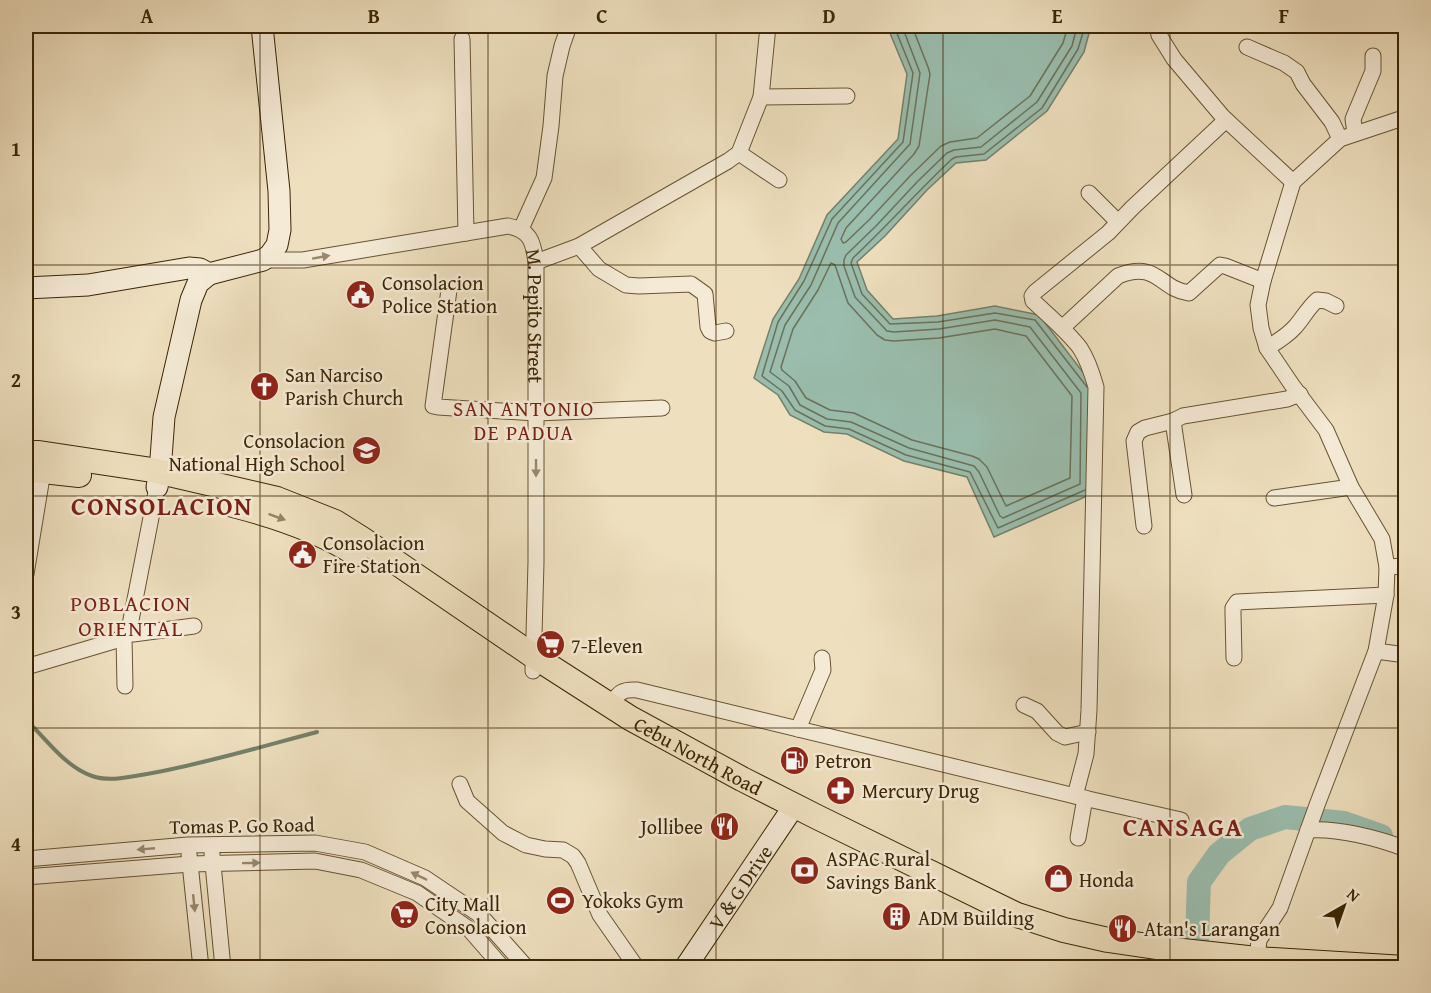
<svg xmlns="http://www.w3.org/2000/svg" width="1431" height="993" viewBox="0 0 1431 993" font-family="'Gentium Book Plus',serif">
  <rect width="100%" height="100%" fill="#eedfbe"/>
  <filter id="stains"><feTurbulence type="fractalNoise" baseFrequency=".00333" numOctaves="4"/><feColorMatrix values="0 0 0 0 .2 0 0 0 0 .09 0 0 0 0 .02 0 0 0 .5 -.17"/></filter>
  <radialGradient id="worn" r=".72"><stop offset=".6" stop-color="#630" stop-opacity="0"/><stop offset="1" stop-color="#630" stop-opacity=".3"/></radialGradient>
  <path fill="#9abdad" stroke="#748169" stroke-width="1.5" d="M887,26H1091L1084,52L1047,111L986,160L956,163L927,190L885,236L857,262L867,290L893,319L937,316L995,306L1039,315L1095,388L1094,493L994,537L967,477L904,461L847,434L824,432L790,415L778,395L754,378L773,319L799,279L827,215L898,139L907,74Z"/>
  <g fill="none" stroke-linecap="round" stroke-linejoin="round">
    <g stroke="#6a7258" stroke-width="1.5">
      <path d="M894,26L913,73L903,142L832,219L804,281L778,322L762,376L782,391L795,410L825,426L849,429L906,455L970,472L998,528L1085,490"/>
      <path d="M902,26L920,73L910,144L838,223L811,285L785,325L770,372L789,386L800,405L827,419L851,422L909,448L974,466L979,472L1000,516L1003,518L1080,484L1081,393L1030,327L995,320L939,329L894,332L887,331L855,297L844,266V260L846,255L876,226L918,181L947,153L954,150L981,147L1037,102L1072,46L1077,26"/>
      <path d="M912,26L928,67L930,74L919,146L914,154L846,228L841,239L843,243L846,242L869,220L911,175L941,146L950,142L977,138L1030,96L1063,43L1068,26"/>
      <path d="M1085,26L1078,49L1042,108L984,154L956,157L952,159C918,191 887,226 853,258L851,263L862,294L890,324L938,322L995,313L1035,320L1087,387"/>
      <path d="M831,263L835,265L848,303L877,335L885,340L894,341L939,338L995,329L1026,336L1072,396L1070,478L1006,506L987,467L979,459L972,456L912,440L854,413L830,410L806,398L795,381L782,370L781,367L793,329L818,290Z"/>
    </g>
    <path stroke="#748169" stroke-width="4" d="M26,720C47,739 64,766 92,776C109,782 129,777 147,774C204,764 260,747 317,732"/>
    <path stroke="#9abdad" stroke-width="24" d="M1196,968L1199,882L1219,854L1250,829L1285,817L1344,823L1381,836"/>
    <defs>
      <g id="street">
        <path d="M1162,26L1158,30L1159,35L1174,59L1223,117L1293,182"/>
        <path d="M462,39L466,233"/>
        <path d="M1247,47L1284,63L1297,72L1303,84L1332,122L1340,139"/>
        <path d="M761,97L847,96"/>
        <path d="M1355,133L1353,119L1373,71V56"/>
        <path d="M739,153L779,180"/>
        <path d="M1089,193L1118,222"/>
        <path d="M521,229L544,178L551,126L555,76L562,46L569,26"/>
        <path d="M579,246L599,269L626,285L639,286L691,284L705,294L708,327L710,331L715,333L726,331"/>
        <path id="s1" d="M263,260H303L508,226C530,230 533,241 536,262V562L533,671"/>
        <path d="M536,262L579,246L728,161L739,153L761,97L768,26"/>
        <path d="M449,290L433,406L438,407L536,413L662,408"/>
        <path d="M1062,328L1118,276C1158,260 1159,289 1189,293L1220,265L1225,266L1263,281"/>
        <path d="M1267,348C1277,342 1287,336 1295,327C1303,318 1308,308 1317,300L1326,301L1336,306"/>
        <path d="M1184,495L1173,421L1183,416L1287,399L1300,394"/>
        <path d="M1274,498L1351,487"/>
        <path d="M1144,526L1134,441L1138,432L1145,428L1173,421"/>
        <path d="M1387,567L1406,566"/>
        <path d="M26,574L43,471"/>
        <path d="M126,633L133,634L194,626"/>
        <path d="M1376,651L1406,655"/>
        <path d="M1234,658L1233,614V608L1237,602L1386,595"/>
        <path d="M26,667L124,638"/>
        <path d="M125,686L124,638L130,625L157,487"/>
        <path d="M610,705C619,693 621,689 637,690L1075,796L1181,820"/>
        <path d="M1024,705L1037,711L1057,733L1065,737L1088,732"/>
        <path d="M798,729L823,670L822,658"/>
        <path d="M460,784L467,801L503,833L526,845L545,849L563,850L573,856L578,863L600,915L637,968"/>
        <path d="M1075,796L1086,754L1089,710L1096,387C1092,373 1088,360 1080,348C1067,331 1049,316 1033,301L1032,296L1035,292L1108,233L1132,208L1226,120"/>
        <path d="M1308,830C1338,828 1378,838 1406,849"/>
        <path d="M1078,838L1085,798"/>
        <path d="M189,854L201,968"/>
        <path d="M212,854L223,968"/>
        <path d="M26,859L188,845L315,843L365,852L425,878L480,915L527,968"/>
        <path d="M26,877L190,864L315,861L361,870L417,893L469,929L503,968"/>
        <path d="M1257,959L1259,940L1280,908L1317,805L1376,651L1386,595L1387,567L1382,539L1351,487L1326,430L1292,385L1267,348L1261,328L1258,305L1263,281L1293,182L1340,139L1406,117"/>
        <path d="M1178,965V968"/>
      </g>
      <g id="secondary">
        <path d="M26,288L88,285L189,268L200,269L209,274L263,260L270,255L277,245L280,230L279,191L262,26"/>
        <path d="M157,487L160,472L164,417L191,300L198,283L209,274"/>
        <path id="s2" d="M685,968L794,806"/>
      </g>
      <g id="primary">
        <path id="s3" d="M26,453H39L152,470L277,499L335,522L362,539L535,657L630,718L742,779L817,817L1017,915L1064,930L1108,940L1183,951L1257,959L1405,968"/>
        <path d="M26,470L43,471L79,475"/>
        <path d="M233,505C276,516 319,530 356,554"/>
      </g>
    </defs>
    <use href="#street" stroke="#685432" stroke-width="17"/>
    <use href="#secondary" stroke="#3b2604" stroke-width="23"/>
    <use href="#primary" stroke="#3b2604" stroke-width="26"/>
    <use href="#street" stroke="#f4ead5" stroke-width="15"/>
    <use href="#secondary" stroke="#f4ead5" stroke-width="21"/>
    <use href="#primary" stroke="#eedfbe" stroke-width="24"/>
  </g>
  <defs><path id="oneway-solid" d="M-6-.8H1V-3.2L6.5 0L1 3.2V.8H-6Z" transform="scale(1.5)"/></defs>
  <g fill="#98886c">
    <use href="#oneway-solid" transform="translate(321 257) rotate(-10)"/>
    <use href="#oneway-solid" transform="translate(536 468) rotate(90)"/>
    <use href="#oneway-solid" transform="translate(146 849) rotate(175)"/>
    <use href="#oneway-solid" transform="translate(251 863) rotate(-1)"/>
    <use href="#oneway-solid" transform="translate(419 876) rotate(-154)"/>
    <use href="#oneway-solid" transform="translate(194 903) rotate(84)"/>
  </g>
  <use fill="#948261" href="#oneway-solid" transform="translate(277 517) rotate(20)"/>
  <path fill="none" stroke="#3b2604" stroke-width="1.5" stroke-opacity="0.55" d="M260,26V968M488,26V968M716,26V968M943,26V968M1170,26V968M26,265H1406M26,496H1406M26,728H1406"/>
  <defs>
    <symbol id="civic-disc" viewBox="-11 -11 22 22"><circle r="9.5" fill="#8f2418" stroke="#f4ead5"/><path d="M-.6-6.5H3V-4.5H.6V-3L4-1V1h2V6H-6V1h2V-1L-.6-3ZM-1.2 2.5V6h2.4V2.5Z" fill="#fff"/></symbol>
    <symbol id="church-disc" viewBox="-11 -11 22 22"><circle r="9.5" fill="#8f2418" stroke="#f4ead5"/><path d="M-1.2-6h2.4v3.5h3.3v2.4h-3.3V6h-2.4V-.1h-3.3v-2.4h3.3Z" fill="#fff"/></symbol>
    <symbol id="school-disc" viewBox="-11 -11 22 22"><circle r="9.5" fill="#8f2418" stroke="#f4ead5"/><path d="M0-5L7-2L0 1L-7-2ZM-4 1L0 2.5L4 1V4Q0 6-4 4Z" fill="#fff"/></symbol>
    <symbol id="supermarket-disc" viewBox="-11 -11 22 22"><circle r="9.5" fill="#8f2418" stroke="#f4ead5"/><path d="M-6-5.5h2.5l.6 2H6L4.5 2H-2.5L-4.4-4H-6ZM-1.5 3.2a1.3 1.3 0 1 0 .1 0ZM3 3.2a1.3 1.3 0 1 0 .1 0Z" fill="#fff"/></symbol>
    <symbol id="fuel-disc" viewBox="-11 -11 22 22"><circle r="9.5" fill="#8f2418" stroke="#f4ead5"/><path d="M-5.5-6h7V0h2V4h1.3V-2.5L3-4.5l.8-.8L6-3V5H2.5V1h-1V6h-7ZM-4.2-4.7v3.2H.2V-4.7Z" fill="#fff"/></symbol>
    <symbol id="pharmacy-disc" viewBox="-11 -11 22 22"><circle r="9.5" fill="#8f2418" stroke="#f4ead5"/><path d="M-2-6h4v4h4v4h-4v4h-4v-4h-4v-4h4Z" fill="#fff"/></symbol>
    <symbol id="restaurant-disc" viewBox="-11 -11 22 22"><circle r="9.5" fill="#8f2418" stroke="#f4ead5"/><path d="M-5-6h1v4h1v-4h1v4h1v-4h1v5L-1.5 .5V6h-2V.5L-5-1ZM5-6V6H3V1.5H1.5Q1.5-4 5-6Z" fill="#fff"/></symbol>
    <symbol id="bank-disc" viewBox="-11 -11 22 22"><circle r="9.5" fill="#8f2418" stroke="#f4ead5"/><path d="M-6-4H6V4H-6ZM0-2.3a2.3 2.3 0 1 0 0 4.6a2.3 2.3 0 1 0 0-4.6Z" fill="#fff"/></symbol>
    <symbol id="shop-disc" viewBox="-11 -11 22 22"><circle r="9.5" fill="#8f2418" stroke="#f4ead5"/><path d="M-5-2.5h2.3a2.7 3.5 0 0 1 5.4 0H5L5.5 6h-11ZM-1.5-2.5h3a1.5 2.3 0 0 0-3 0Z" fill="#fff"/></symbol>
    <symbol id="stadium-disc" viewBox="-11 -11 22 22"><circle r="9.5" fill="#8f2418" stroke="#f4ead5"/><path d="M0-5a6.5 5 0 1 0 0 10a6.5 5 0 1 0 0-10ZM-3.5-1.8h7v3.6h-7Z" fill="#fff"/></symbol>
    <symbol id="building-disc" viewBox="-11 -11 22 22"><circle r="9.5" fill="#8f2418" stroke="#f4ead5"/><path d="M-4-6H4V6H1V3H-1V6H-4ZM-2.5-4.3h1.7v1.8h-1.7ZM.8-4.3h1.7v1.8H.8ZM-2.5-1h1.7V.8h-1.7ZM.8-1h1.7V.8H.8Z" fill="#fff"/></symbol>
  </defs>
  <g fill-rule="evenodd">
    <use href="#civic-disc" x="344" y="278" width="33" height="33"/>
    <use href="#church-disc" x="248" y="370" width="33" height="33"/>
    <use href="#school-disc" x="350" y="434" width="33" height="33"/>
    <use href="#civic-disc" x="286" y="538" width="33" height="33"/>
    <use href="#supermarket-disc" x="534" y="628" width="33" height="33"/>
    <use href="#fuel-disc" x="778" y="744" width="33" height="33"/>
    <use href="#pharmacy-disc" x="824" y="774" width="33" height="33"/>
    <use href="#restaurant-disc" x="708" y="810" width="33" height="33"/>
    <use href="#bank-disc" x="788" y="854" width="33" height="33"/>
    <use href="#shop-disc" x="1042" y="862" width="33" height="33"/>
    <use href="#stadium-disc" x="544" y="884" width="33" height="33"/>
    <use href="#supermarket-disc" x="388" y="898" width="33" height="33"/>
    <use href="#building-disc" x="880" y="900" width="33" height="33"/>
    <use href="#restaurant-disc" x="1106" y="912" width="33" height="33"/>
  </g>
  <g text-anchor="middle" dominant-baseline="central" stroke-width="5" stroke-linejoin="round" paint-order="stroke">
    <g font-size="20" fill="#3b2604" stroke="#f4ead5" text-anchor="start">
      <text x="382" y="282">Consolacion<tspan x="382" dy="23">Police Station</tspan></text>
      <text x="285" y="374">San Narciso<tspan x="285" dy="23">Parish Church</tspan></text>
      <text x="345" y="440" text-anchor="end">Consolacion<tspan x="345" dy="23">National High School</tspan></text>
      <text x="323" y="542">Consolacion<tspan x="323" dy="23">Fire Station</tspan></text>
      <text x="571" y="645">7-Eleven</text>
      <text x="815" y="760">Petron</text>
      <text x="862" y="790">Mercury Drug</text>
      <text x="703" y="826" text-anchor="end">Jollibee</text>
      <text x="826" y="858">ASPAC Rural<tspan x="826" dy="23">Savings Bank</tspan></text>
      <text x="1079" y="879">Honda</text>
      <text x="582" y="900">Yokoks Gym</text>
      <text x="425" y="903">City Mall<tspan x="425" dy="23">Consolacion</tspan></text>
      <text x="918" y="917">ADM Building</text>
      <text x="1144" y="928">Atan's Larangan</text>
    </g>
    <g font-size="20" fill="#3b2604" stroke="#f4ead5">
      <text stroke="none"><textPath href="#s1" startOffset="352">M. Pepito Street</textPath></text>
      <text stroke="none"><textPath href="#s3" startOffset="750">Cebu North Road</textPath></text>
      <text transform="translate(242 825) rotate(-1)">Tomas P. Go Road</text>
      <text stroke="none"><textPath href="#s2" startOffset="98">V &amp; G Drive</textPath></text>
    </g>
    <g font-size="21" letter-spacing="1.5" fill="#7a1f14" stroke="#f4ead5">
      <text x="524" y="408">SAN ANTONIO<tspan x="524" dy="24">DE PADUA</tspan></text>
    </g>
    <g font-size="22" letter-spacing="1.5" fill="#7a1f14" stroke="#f4ead5">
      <text x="131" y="603">POBLACION<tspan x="131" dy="25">ORIENTAL</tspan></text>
    </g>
    <g font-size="26" font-weight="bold" letter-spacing="1.5" fill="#7a1f14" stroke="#f4ead5">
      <text x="162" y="505">CONSOLACION</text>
      <text x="1183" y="826">CANSAGA</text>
    </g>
  </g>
  <rect width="1431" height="993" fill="none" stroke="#eedfbe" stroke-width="66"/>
  <g transform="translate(1344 906) rotate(40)" stroke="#f4ead5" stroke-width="4.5" paint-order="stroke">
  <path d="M0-4.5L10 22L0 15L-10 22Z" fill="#3b2604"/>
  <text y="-9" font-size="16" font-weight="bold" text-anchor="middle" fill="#3b2604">N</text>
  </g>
  <rect x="33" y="33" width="1365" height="927" fill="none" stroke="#3b2604" stroke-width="2"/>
  <g font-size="20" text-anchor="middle" font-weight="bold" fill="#3b2604">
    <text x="147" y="23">A</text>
    <text x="374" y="23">B</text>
    <text x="602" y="23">C</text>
    <text x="829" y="23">D</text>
    <text x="1057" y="23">E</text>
    <text x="1284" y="23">F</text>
    <text x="16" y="156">1</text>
    <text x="16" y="387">2</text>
    <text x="16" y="619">3</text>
    <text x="16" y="851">4</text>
  </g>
  <rect width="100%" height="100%" filter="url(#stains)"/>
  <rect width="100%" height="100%" fill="url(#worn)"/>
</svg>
